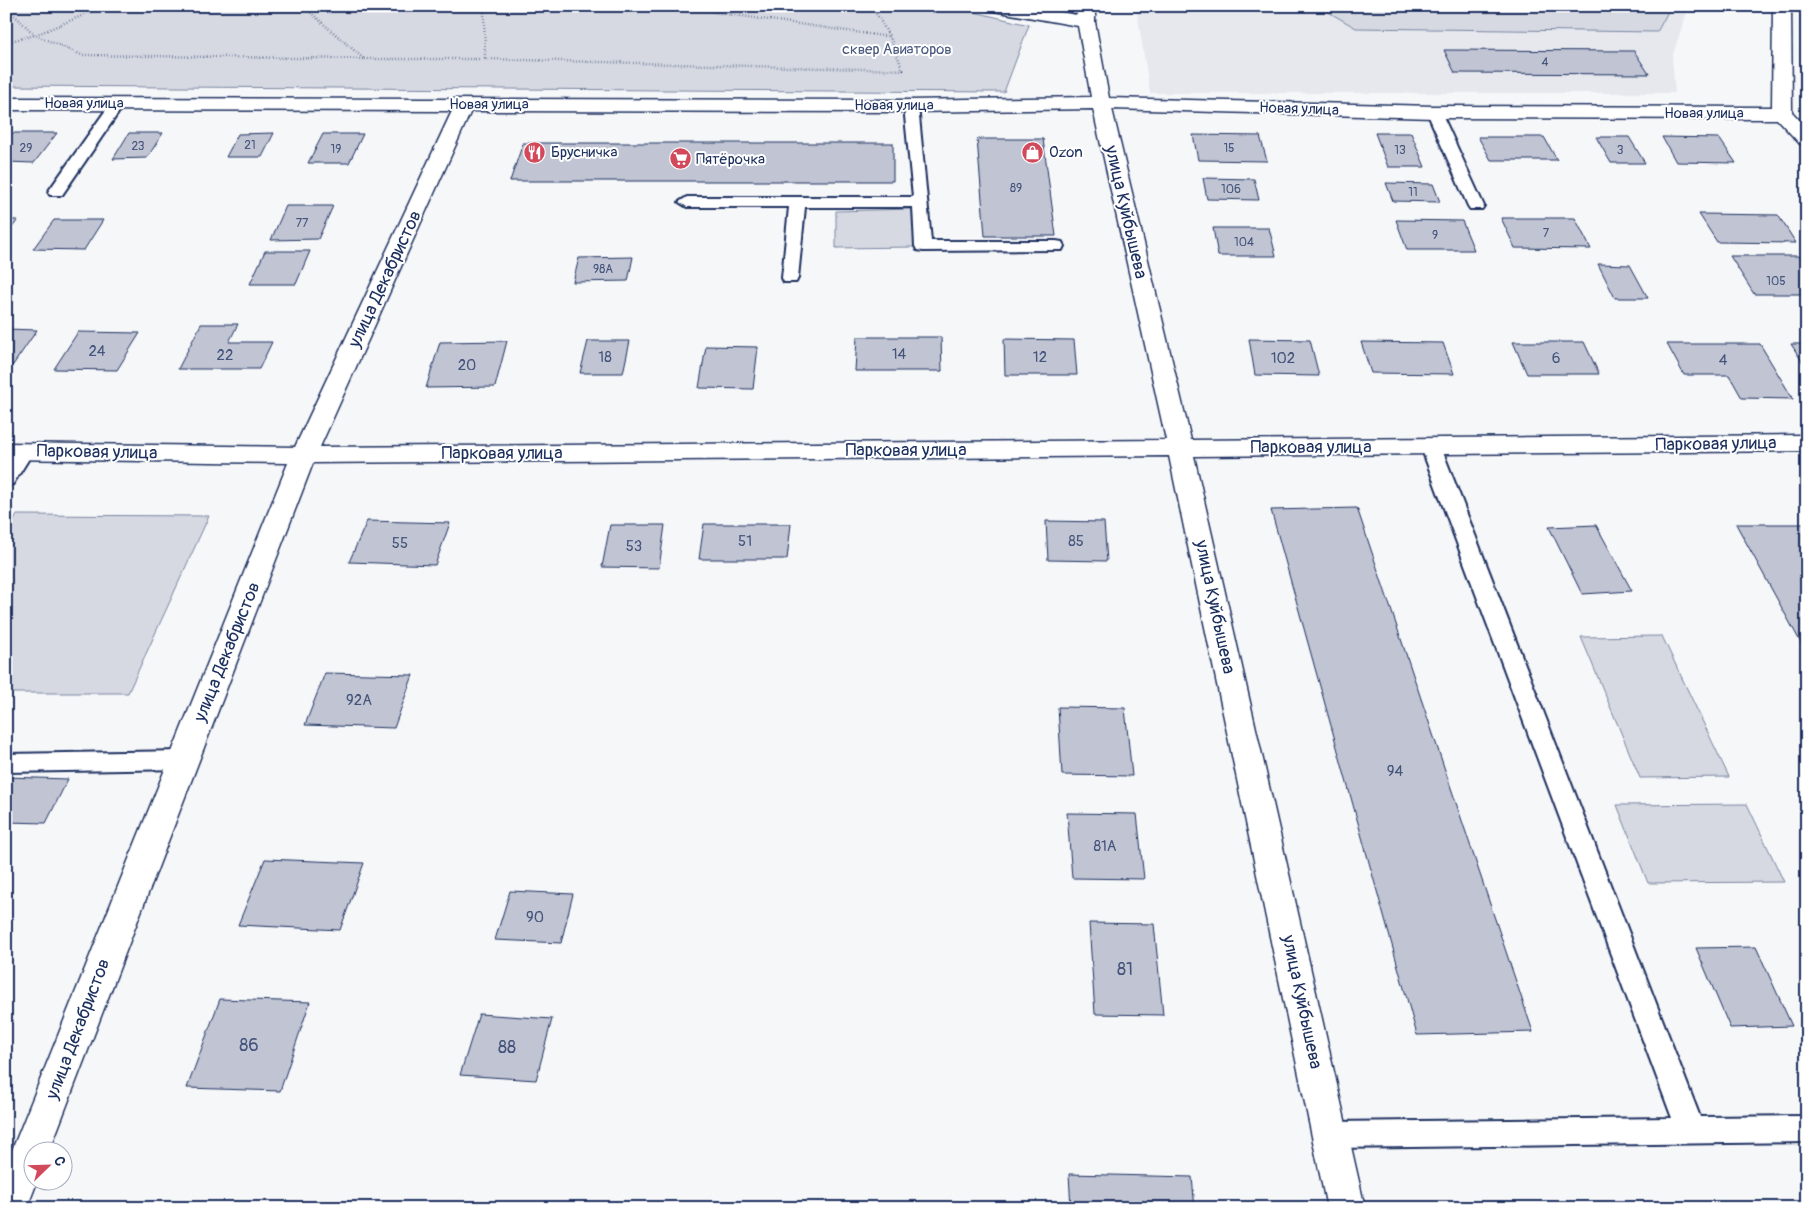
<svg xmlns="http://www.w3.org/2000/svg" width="1813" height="1214" viewBox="0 0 1813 1214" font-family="Pangolin,sans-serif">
  <rect width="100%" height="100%" fill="#f6f7f9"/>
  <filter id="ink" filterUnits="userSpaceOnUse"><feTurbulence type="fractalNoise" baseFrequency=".02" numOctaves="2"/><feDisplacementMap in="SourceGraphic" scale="10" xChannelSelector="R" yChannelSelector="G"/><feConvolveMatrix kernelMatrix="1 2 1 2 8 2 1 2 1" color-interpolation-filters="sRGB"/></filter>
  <g filter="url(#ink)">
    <path fill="#e6e8ee" d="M1136,6H1689L1672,57L1675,93H1150Z"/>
    <g fill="#d6d9e2" stroke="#7884a0">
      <path d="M6,6H949L1029,25L1004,92L6,86Z"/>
      <path d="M1318,6H1671L1657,32L1356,28Z"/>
      <path d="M912,209L915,247L836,248V211Z"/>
      <path d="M17,515L209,516L128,693H6V534Z"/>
      <path d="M1662,636L1729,777L1640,778L1581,637Z"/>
      <path d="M1747,804L1784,882L1648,883L1617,805Z"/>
    </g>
    <g fill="#c0c4d3" stroke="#1b2f5e">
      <path d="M1444,50L1634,51L1649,74L1455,73Z"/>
      <path d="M6,133H57L34,163L6,162Z"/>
      <path d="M129,133H163L147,158L113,159Z"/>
      <path d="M274,133L262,157H226L238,134Z"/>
      <path d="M1375,133H1411L1425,167H1388Z"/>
      <path d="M323,134H363L349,163H308Z"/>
      <path d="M1193,135L1260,136L1267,161L1198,160Z"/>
      <path d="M1478,137H1544L1557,160H1491Z"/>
      <path d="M1596,137H1629L1645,163H1611Z"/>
      <path d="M1662,137L1719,138L1736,163L1676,162Z"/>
      <path d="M977,139H1043L1056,236H985Z"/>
      <path d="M523,143H893V181H510Z"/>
      <path d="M1203,178L1254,179L1259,200L1207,199Z"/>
      <path d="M1386,183L1433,184L1440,202L1393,201Z"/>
      <path d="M286,206H333L318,239L271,240Z"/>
      <path d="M1699,214L1778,215L1796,243L1717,242Z"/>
      <path d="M1501,218H1575L1591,249L1515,248Z"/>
      <path d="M6,220H18L6,235Z"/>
      <path d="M54,220H103L84,250L33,249Z"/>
      <path d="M1396,220L1462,221L1474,250H1407Z"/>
      <path d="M1213,228H1269L1276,256H1218Z"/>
      <path d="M265,251H310L296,284H250Z"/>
      <path d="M1730,256H1799L1807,267V294H1754Z"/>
      <path d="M633,257L628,281L573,282L579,258Z"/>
      <path d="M1598,264L1630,265L1648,298H1615Z"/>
      <path d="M201,324H238L229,342H272L259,369H178Z"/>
      <path d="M6,329L37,330L13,365H6Z"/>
      <path d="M78,332L140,333L117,370L54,369Z"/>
      <path d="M857,337H941L942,371H855Z"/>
      <path d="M1004,339L1074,340L1077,375H1005Z"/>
      <path d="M1249,339L1310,340L1319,376L1255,375Z"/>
      <path d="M507,341L495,387L426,388L440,342Z"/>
      <path d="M588,341H630L623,373H580Z"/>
      <path d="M1361,342L1443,343L1454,374L1371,373Z"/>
      <path d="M1513,342H1584L1599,374H1527Z"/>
      <path d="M1667,344H1760L1793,399L1742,398L1729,375H1684Z"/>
      <path d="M1791,344H1807V369Z"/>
      <path d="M706,346L758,347L753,389L699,388Z"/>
      <path d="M1357,508L1533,1032L1417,1035L1271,510Z"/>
      <path d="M367,521L450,523L435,565L349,562Z"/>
      <path d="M1046,521L1104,522L1107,561L1048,560Z"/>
      <path d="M704,524H791L787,559H699Z"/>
      <path d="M1736,524H1807V654Z"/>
      <path d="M610,525H665L659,568L602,567Z"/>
      <path d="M1596,525L1632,591L1582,594L1549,527Z"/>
      <path d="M325,673L413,675L394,728L305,725Z"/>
      <path d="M1058,707L1125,708L1132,776L1062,775Z"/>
      <path d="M6,777L68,779L46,823L6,822Z"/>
      <path d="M1067,813L1137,814L1144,879L1072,878Z"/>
      <path d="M265,859L364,863L340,930L238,925Z"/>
      <path d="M510,891L573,894L561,943L495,940Z"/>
      <path d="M1089,923L1154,924L1163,1015L1095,1014Z"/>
      <path d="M1756,947L1792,1026L1730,1028L1696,948Z"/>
      <path d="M220,999L310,1002L280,1091L187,1088Z"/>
      <path d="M479,1014L552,1019L536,1080L460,1075Z"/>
      <path d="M1069,1174L1192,1177L1195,1208H1071Z"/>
    </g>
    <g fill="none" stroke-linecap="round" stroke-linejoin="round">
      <defs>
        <g id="service">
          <path d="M118,99L125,103L62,195H50L48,192L50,189L113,100Z"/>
          <path d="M911,102L918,106L931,241H1056L1062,242L1064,246L1062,250L923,251L917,250L915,246L913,207H805L798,278L796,282H784L782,278L789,207H687L679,202L687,197H913L904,106Z"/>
          <path d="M1434,108L1441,112L1484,206L1482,209H1470L1468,206L1427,112Z"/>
          <path d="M1431,441L1438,443L1441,447L1700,1117L1807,1116V1142L1331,1148L1321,1144L1317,1135L1321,1126L1331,1122L1672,1118L1421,447L1424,443Z"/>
          <path d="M23,446L30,448L33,452L13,484L6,486V464L16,448Z"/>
          <path d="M184,751L192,754L196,760L192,766L184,769L6,772V754Z"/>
        </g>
        <path id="minor" d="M985,6H1026L1077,15V6H1095V22L1109,98L1434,106L1772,107L1773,6H1791L1792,112L1807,128V146L1800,144L1777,119L1434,118L1112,109L1191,440L1807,435V451L1194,456L1365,1208H1327L1169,456L313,463L49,1152H32V1182H37L27,1208H6V1165L288,463L6,459V443L295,447L452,111L6,110V98L911,100L1091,97L1078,26L994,11L988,10ZM1093,109L1166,440L320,447L471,111L911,112Z"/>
      </defs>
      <use href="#service" stroke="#1b2f5e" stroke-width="4"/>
      <use href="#minor" stroke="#1b2f5e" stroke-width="3"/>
      <g stroke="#1b2f5e" stroke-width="2.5" stroke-dasharray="0.5 2.5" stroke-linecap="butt">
        <path d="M106,6L35,35L82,55L364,59L303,6"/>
        <path d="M484,6L485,59L903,70L890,37L671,6"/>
        <path d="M872,6L889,36"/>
        <path d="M6,7L35,35L6,42"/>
        <path d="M364,59H485"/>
      </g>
      <use href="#service" fill="#fff" fill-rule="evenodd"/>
      <use href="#minor" fill="#fff" fill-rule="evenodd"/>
    </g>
  </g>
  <defs>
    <symbol id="restaurant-disc" viewBox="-11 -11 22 22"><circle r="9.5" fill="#d1495b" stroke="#fff"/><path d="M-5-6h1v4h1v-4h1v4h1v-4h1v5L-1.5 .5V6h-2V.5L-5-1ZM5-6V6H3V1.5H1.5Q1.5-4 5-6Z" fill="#fff"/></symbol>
    <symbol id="shop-disc" viewBox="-11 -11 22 22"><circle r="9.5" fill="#d1495b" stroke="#fff"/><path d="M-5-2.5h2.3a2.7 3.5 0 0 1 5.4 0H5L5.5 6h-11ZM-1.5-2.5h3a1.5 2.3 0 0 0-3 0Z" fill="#fff"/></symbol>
    <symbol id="supermarket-disc" viewBox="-11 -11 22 22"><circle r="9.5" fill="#d1495b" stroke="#fff"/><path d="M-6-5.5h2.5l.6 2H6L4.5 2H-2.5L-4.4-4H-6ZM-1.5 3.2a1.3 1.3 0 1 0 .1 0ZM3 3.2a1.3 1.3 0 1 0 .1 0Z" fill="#fff"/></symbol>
  </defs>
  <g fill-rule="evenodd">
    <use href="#restaurant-disc" x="522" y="140" width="25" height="25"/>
    <use href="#shop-disc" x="1020" y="140" width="25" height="25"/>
    <use href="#supermarket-disc" x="668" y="146" width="25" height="25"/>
  </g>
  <g text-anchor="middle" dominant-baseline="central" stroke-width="4" stroke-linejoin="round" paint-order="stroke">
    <g font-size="12" fill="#44547b">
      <text x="1545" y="62">4</text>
      <text x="250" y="145">21</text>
      <text x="138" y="146">23</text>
      <text x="26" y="148">29</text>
      <text x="1229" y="148">15</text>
      <text x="336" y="149">19</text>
      <text x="1400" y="150">13</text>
      <text x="1620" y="150">3</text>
      <text x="1016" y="188">89</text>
      <text x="1231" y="189">106</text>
      <text x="1413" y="192">11</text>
      <text x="302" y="223">77</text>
      <text x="1546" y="233">7</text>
      <text x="1435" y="235">9</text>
      <text x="1244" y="242">104</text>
      <text x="603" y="269">98А</text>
      <text x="1776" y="281">105</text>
    </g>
    <g font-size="15" fill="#4a5a7f" stroke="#fff">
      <text x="897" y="49">сквер Авиаторов</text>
    </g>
    <g font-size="15" fill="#1b2f5e" stroke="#fff">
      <text x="84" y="103">Новая улица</text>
      <text x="489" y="104">Новая улица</text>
      <text x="894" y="105">Новая улица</text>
      <text transform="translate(1299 109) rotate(2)">Новая улица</text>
      <text x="1704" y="113">Новая улица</text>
    </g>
    <g font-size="15" fill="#1b2f5e" stroke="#fff" text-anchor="start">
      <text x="551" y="152">Брусничка</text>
      <text x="1049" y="152">Ozon</text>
      <text x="696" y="159">Пятёрочка</text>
    </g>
    <g font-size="15" fill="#44547b">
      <text x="97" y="351">24</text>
      <text x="899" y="354">14</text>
      <text x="225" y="355">22</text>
      <text x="605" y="357">18</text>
      <text x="1040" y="357">12</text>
      <text x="1283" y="358">102</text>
      <text x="1556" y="358">6</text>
      <text x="1723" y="360">4</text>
      <text x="467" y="365">20</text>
      <text x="745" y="541">51</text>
      <text x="1076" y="541">85</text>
      <text x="400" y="543">55</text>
      <text x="634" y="546">53</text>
      <text x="359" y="700">92А</text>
      <text x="1395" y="771">94</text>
      <text x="1105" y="846">81А</text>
      <text x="535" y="917">90</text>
    </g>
    <g font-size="18" fill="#1b2f5e" stroke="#fff">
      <text transform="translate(1126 212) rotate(77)">улица Куйбышева</text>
      <text transform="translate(385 279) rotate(-65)">улица Декабристов</text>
      <text transform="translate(1716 444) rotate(-1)">Парковая улица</text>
      <text x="1311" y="447">Парковая улица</text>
      <text x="906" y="450">Парковая улица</text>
      <text transform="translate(97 452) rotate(1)">Парковая улица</text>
      <text x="502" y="453">Парковая улица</text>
      <text transform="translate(1215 607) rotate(78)">улица Куйбышева</text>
      <text transform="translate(227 652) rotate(-68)">улица Декабристов</text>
      <text transform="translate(1302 1002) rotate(78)">улица Куйбышева</text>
      <text transform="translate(78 1029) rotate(-69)">улица Декабристов</text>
    </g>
    <g font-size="18" fill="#44547b">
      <text x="1125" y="969">81</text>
      <text x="249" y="1045">86</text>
      <text x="507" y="1047">88</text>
    </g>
  </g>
  <rect width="1813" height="1214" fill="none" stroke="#fff" stroke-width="25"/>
  <rect x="12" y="12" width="1788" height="1189" fill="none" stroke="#1b2f5e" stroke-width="2" filter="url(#ink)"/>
  <g transform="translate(48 1166) rotate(67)"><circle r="24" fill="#ffffff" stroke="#a4acbf"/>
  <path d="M0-4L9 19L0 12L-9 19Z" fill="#d1495b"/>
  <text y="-8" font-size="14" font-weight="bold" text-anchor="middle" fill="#1b2f5e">С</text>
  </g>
</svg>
